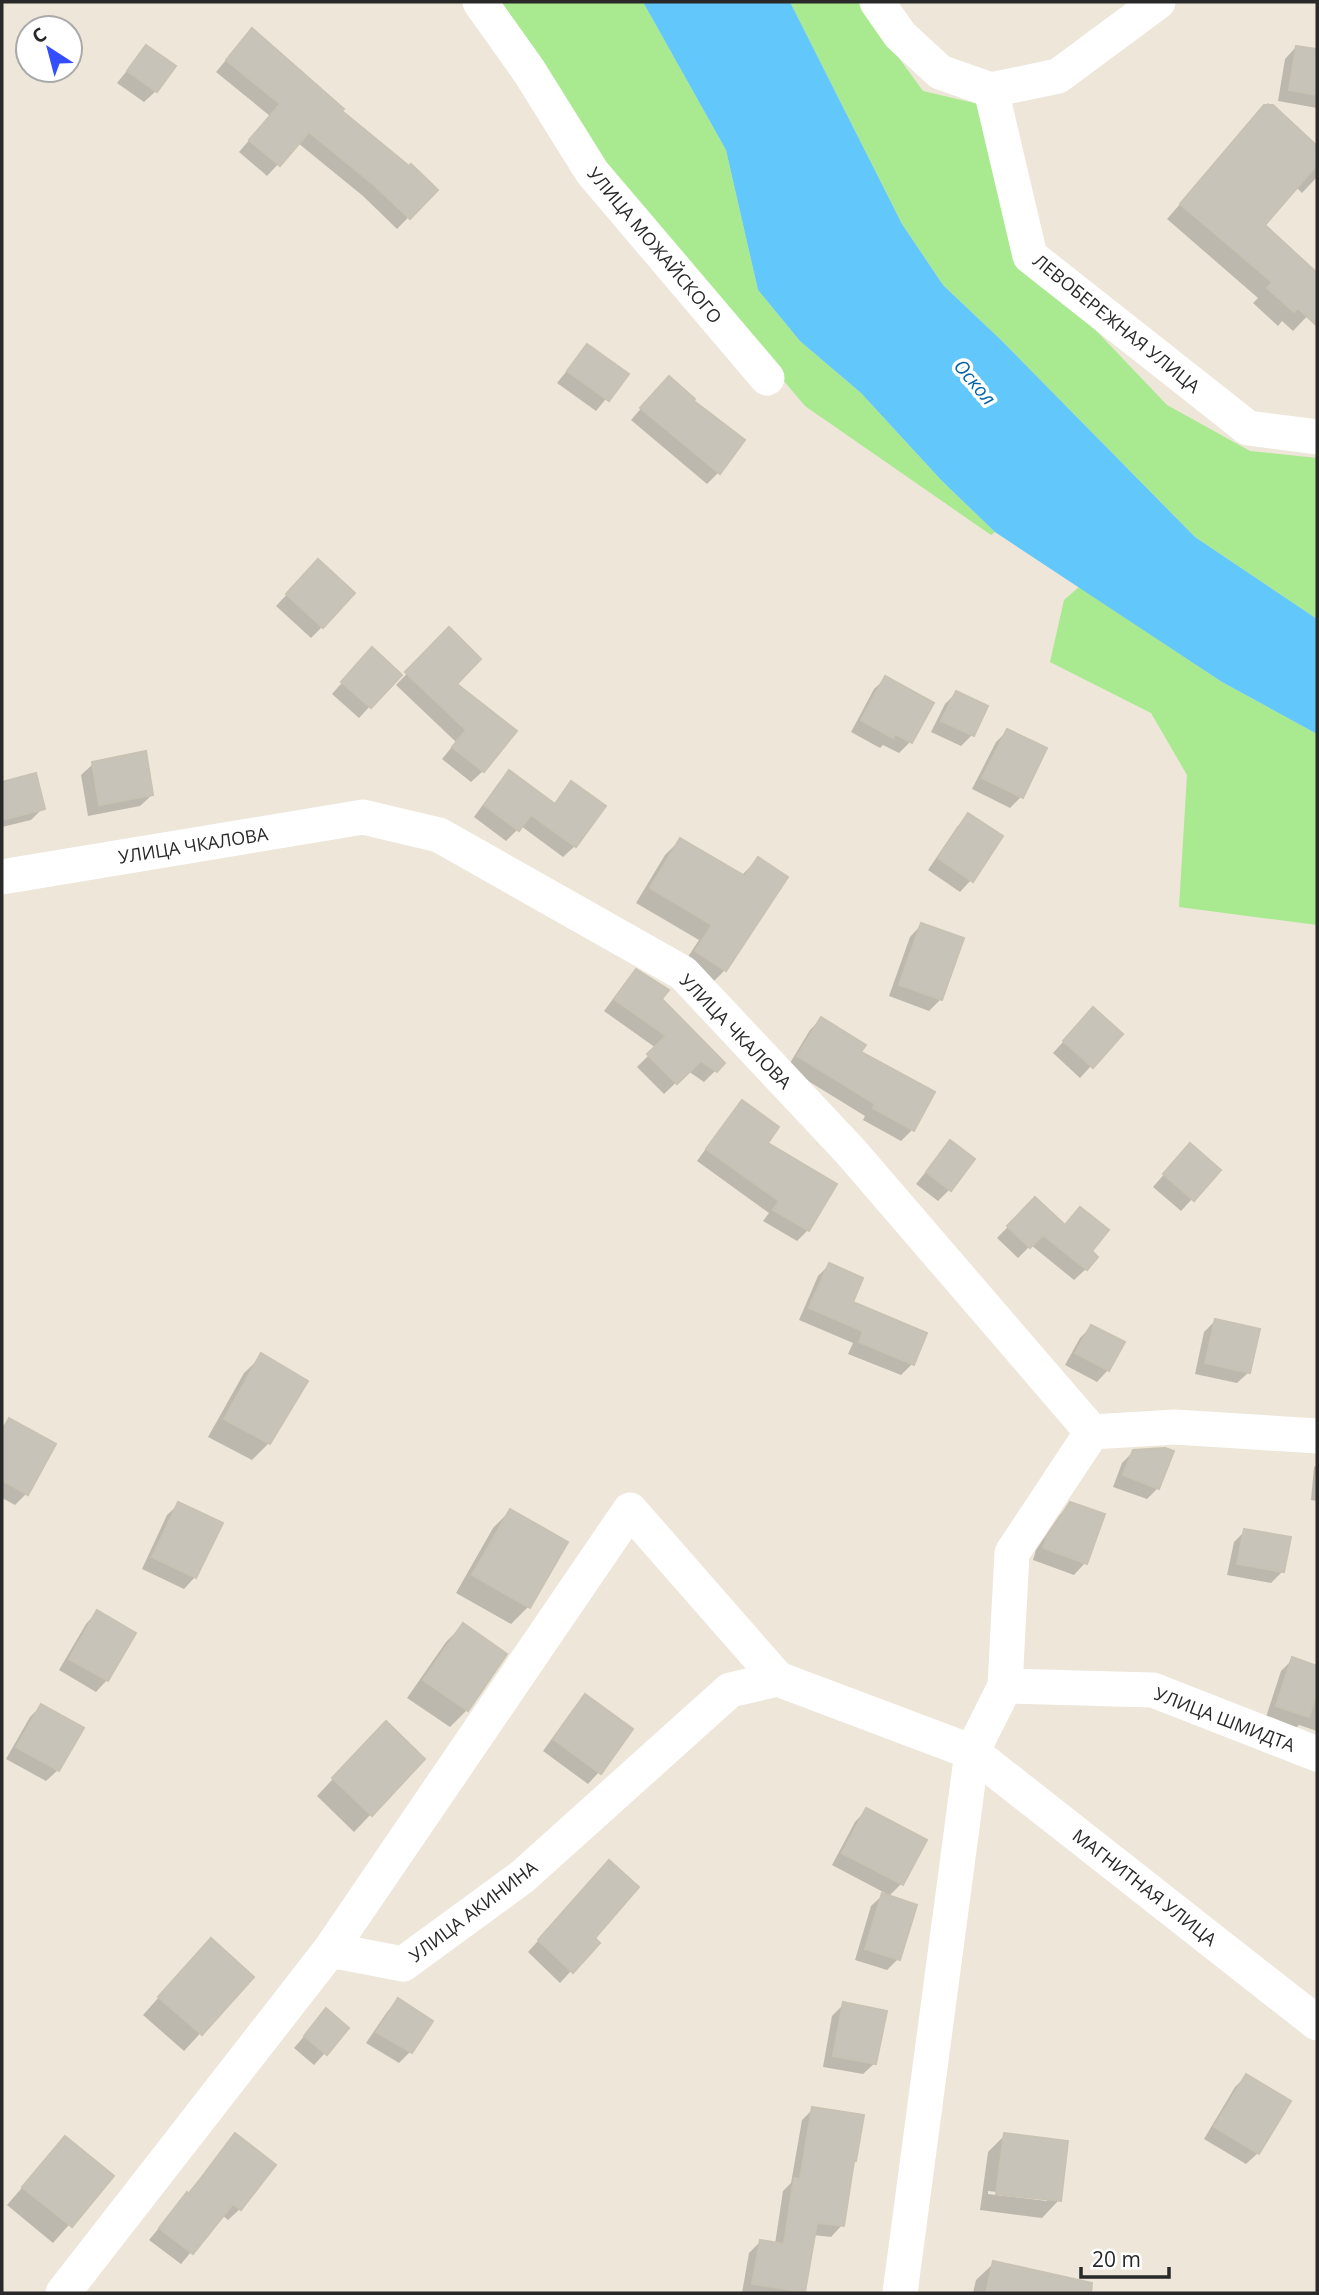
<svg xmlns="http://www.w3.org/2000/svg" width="1319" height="2295" viewBox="0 0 1319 2295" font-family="'Open Sans',sans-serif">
  <rect width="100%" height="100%" fill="#ede6d9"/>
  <g fill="#a9e990">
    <path d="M493,2H643L726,150L758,290L800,341L861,393L942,481L995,532L991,535L805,406L608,174Z"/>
    <path d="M790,2H858L923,91L987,106L1023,254L1167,405L1250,451L1317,458V619L1195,537L1002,341L943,285L902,224Z"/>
    <path d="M1079,587L1222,682L1317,734V925L1179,907L1187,775L1151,713L1050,662L1064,600Z"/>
  </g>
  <path fill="#62c7fa" d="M643,2H790L902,224L943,285L1002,341L1195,537L1317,619V734L1222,682L995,532L942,481L861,393L800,341L758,290L726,150Z"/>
  <g fill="#0003" fill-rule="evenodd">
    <path d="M241,42L340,111L435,190L397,229L363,196L298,143L267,176L239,152L270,116L216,72Z"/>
    <path d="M146,47L156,91L144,102L117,83Z"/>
    <path d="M1296,47L1317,51V108L1278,101L1285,59Z"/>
    <path d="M1268,103L1317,148V177L1302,193L1296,187L1262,226L1317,276V285L1313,288L1317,292V306L1293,331L1282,321L1278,326L1253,303L1258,298L1167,219Z"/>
    <path d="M587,346L626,375L596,411L557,383Z"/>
    <path d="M657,390L719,472L707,484L631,420Z"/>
    <path d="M307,573L322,627L311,638L276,606Z"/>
    <path d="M449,630L454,684L483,771L471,782L442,759L456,742L396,685Z"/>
    <path d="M361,661L399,675L359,718L332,694Z"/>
    <path d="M886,678L911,741L899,753L883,745L880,748L851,732L874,689Z"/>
    <path d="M956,693L972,735L961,746L931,732L945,704Z"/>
    <path d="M1007,731L1021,797L1010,808L972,789L996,742Z"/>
    <path d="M93,764L152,795L140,806L88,816L81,775Z"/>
    <path d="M509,772L553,805L571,783L575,846L563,857L521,826L506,841L474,817L498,784Z"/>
    <path d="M34,775L43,808L31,820L2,827V783Z"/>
    <path d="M968,816L971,880L960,892L928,870L957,827Z"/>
    <path d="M680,840L741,876L758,859L725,970L710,985L682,966L699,940L636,903L665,855Z"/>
    <path d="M921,925L941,999L929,1011L889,996L910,937Z"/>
    <path d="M636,972L660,999L723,1063L704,1082L688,1071L664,1094L637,1067L656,1048L604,1011L625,983Z"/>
    <path d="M821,1019L859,1053L913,1129L901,1141L863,1120L865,1116L787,1068L810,1030Z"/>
    <path d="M1082,1021L1091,1066L1080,1078L1053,1053Z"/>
    <path d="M742,1103L808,1230L797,1241L763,1221L769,1213L697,1161L731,1114Z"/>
    <path d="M950,1142L949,1190L938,1201L916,1184Z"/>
    <path d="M1179,1157L1192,1199L1181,1211L1153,1187Z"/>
    <path d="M1035,1199L1064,1227L1080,1209L1090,1252L1086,1269L1074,1280L1031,1245L1018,1258L997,1238Z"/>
    <path d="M829,1265L851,1303L912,1364L901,1375L848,1354L853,1343L799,1320L818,1276Z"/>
    <path d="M1215,1321L1249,1372L1237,1383L1195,1374L1204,1332Z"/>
    <path d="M1091,1327L1108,1370L1097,1382L1065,1365L1080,1338Z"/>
    <path d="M262,1356L269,1443L252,1460L208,1437L244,1373Z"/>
    <path d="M9,1420L26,1494L15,1505L2,1498V1427Z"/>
    <path d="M1134,1451L1158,1488L1147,1499L1113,1487L1122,1463Z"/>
    <path d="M1317,1465V1501L1311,1500L1314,1467Z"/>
    <path d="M179,1504L195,1577L184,1589L142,1569L167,1515Z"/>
    <path d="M1070,1504L1085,1563L1074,1575L1033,1560L1036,1550L1059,1516Z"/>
    <path d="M510,1511L566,1543L528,1607L511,1624L456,1593L493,1528Z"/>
    <path d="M1245,1531L1282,1572L1271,1583L1227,1575L1234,1542Z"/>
    <path d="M97,1612L107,1680L96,1692L59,1670L86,1624Z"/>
    <path d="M463,1625L467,1710L450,1727L407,1698L446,1642Z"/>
    <path d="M1293,1659L1317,1668V1731L1299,1725L1296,1728L1266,1717L1281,1671Z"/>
    <path d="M585,1696L599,1772L588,1784L543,1751L574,1708Z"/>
    <path d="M41,1706L58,1770L46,1781L6,1759L30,1717Z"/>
    <path d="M369,1740L423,1759L354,1832L317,1796Z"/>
    <path d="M866,1810L924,1841L901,1884L888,1897L898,1959L887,1970L855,1960L871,1906L885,1893L832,1865L855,1822Z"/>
    <path d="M598,1874L593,1938L571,1971L560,1983L528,1952Z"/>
    <path d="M194,1958L252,1977L184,2051L143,2015Z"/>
    <path d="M398,2000L410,2052L399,2063L366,2043L387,2012Z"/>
    <path d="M844,2004L875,2063L863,2074L823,2067L832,2016Z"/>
    <path d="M326,2011L325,2053L314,2065L294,2048Z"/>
    <path d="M1246,2076L1258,2153L1246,2164L1204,2139L1235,2087Z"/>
    <path d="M813,2109L852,2163L842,2225L831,2237L813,2235L802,2293H742L749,2253L760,2242L775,2244L783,2191L791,2183L802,2120Z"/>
    <path d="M1005,2135L1059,2200L1042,2218L980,2210L988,2152ZM988,2191L1047,2198V2201L988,2194Z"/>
    <path d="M235,2136L240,2209L228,2220L222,2215L181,2264L149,2240Z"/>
    <path d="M65,2138L112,2176L53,2243L7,2205Z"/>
    <path d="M994,2263L1059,2278L1055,2293H973L976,2280Z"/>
  </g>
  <g fill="#c8c3b9" stroke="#c8c2b3" stroke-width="2">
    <path d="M252,28L344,109L342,111L409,166L411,164L438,190L410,219L374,185L309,132L280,166L249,140L280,104L226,60Z"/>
    <path d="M146,45L176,66L157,92L127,71Z"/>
    <path d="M1296,46L1317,49V95L1289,90Z"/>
    <path d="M1264,105H1273L1317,146V165L1265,225L1317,273V326L1298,308L1294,312L1267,288L1272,282L1180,204Z"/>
    <path d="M587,344L629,374L609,401L567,371Z"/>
    <path d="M669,376L695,399L694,401L745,440L720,474L640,408Z"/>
    <path d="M318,559L355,593L323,628L286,594Z"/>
    <path d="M449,627L481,659L457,684L517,731L484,772L452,747L466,730L405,672Z"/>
    <path d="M372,647L402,675L371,708L341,682Z"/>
    <path d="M885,676L934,703L912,743L895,734L893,738L861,720Z"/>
    <path d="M956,691L988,706L974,736L941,721Z"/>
    <path d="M1007,729L1047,748L1023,798L982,778Z"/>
    <path d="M146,751L153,795L99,805L92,762Z"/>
    <path d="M509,770L555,804L571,781L606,806L576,847L531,815L519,831L484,805Z"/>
    <path d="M36,773L45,809L2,820V782Z"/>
    <path d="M968,813L1003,836L973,882L938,858Z"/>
    <path d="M680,838L745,876L758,857L788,877L726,971L695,951L712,925L650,888Z"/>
    <path d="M921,923L964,938L942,1000L899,985Z"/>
    <path d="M636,969L669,990L662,999L725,1063L717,1072L701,1061L677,1084L647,1054L666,1036L614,999Z"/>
    <path d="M1093,1007L1123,1034L1093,1068L1063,1041Z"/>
    <path d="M821,1017L866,1045L861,1052L935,1092L914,1131L873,1108L875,1104L797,1056Z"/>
    <path d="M742,1100L779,1127L768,1143L837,1184L809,1231L773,1210L779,1201L706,1149Z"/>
    <path d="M950,1140L975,1159L951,1191L926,1172Z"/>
    <path d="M1190,1143L1221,1170L1194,1201L1163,1174Z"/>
    <path d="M1035,1197L1065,1225L1080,1207L1109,1230L1092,1251L1098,1257L1087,1270L1043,1235L1030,1248L1007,1226Z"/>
    <path d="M829,1263L863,1278L853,1302L927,1333L914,1365L859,1342L863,1331L809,1308Z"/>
    <path d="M1215,1319L1260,1329L1250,1373L1205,1363Z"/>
    <path d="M1091,1325L1125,1342L1109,1371L1075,1353Z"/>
    <path d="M261,1353L308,1381L270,1444L224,1419Z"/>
    <path d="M9,1418L56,1444L28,1495L2,1480V1431Z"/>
    <path d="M1165,1448L1174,1451L1159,1489L1123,1475L1133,1450Z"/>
    <path d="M178,1502L223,1523L196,1578L152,1557Z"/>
    <path d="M1070,1502L1105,1514L1087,1564L1043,1548L1047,1537Z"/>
    <path d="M510,1509L568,1542L530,1608L472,1575Z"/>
    <path d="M1244,1529L1291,1537L1284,1572L1237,1564Z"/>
    <path d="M97,1610L136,1633L108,1681L69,1659Z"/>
    <path d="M463,1623L507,1654L468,1711L423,1680Z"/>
    <path d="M1292,1657L1317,1666V1693L1309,1717L1276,1706Z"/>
    <path d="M585,1694L633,1729L601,1774L553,1739Z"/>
    <path d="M41,1704L84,1728L59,1771L16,1747Z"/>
    <path d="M386,1721L425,1759L372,1816L332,1778Z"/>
    <path d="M866,1808L927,1840L903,1885L842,1853Z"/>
    <path d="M609,1860L639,1887L595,1938L600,1943L573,1973L538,1940Z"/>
    <path d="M882,1893L917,1905L900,1960L865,1949Z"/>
    <path d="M211,1938L254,1977L202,2035L158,1997Z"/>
    <path d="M398,1998L433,2021L412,2053L376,2032Z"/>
    <path d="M843,2002L887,2011L876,2064L833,2056Z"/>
    <path d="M326,2008L349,2028L327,2055L304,2036Z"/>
    <path d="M1246,2074L1291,2101L1259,2154L1214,2127Z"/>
    <path d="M812,2107L864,2115L856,2161H854L844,2226L817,2223L805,2292L752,2284L760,2240L784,2244L794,2178L800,2179Z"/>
    <path d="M235,2133L276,2165L241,2210L233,2204L193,2254L159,2228L187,2192L189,2194Z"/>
    <path d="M1004,2133L1068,2141L1061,2201L996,2194Z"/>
    <path d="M65,2136L114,2176L72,2227L22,2187Z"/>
    <path d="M993,2261L1092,2283L1091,2293H986Z"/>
  </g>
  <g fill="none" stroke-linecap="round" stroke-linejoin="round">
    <g stroke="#fff" stroke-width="35">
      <path d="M480,2L529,71L592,172L767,378"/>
      <path d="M877,2L900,35L940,72L991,90L1058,76L1158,2"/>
      <path d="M991,90L1030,256L1248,428L1317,437"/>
      <path d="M2,877L363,817L439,835L683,973L851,1152L1092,1432L1175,1427L1317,1436"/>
      <path d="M1005,1686L1153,1690L1317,1754"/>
      <path d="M330,1950L630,1510L778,1679"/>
      <path d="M63,2293L330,1950L403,1964L522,1877L730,1690L778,1679L972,1752L1317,2023"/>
      <path d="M900,2293L972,1752L1005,1686L1012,1553L1092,1432"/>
    </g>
  </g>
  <g text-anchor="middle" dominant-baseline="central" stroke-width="7" stroke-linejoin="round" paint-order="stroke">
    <g font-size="18" fill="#292929" stroke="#fff">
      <text transform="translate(655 245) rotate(50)">УЛИЦА МОЖАЙСКОГО</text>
      <text transform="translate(1117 323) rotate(39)">ЛЕВОБЕРЕЖНАЯ УЛИЦА</text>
      <text transform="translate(193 845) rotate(-9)">УЛИЦА ЧКАЛОВА</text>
      <text transform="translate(736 1031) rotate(46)">УЛИЦА ЧКАЛОВА</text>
      <text transform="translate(1225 1719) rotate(21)">УЛИЦА ШМИДТА</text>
      <text transform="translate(1145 1887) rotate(38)">МАГНИТНАЯ УЛИЦА</text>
      <text transform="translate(473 1911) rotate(-37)">УЛИЦА АКИНИНА</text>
    </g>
    <g font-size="19" font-style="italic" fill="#0162a5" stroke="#fff">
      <text transform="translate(975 382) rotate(50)">Оскол</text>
    </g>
  </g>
  <rect width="1319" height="2295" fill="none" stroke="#292929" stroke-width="7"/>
  <g transform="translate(49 49) rotate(324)"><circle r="33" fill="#ffffff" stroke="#a9a9a9" stroke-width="2"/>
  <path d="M0-5L12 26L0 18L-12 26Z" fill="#344dff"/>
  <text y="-10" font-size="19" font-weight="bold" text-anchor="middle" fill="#292929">С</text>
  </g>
  <path d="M1081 2267v10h88v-10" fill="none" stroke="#292929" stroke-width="3.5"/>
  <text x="1092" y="2267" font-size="21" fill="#292929" stroke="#ffffff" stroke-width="5" paint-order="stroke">20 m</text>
</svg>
